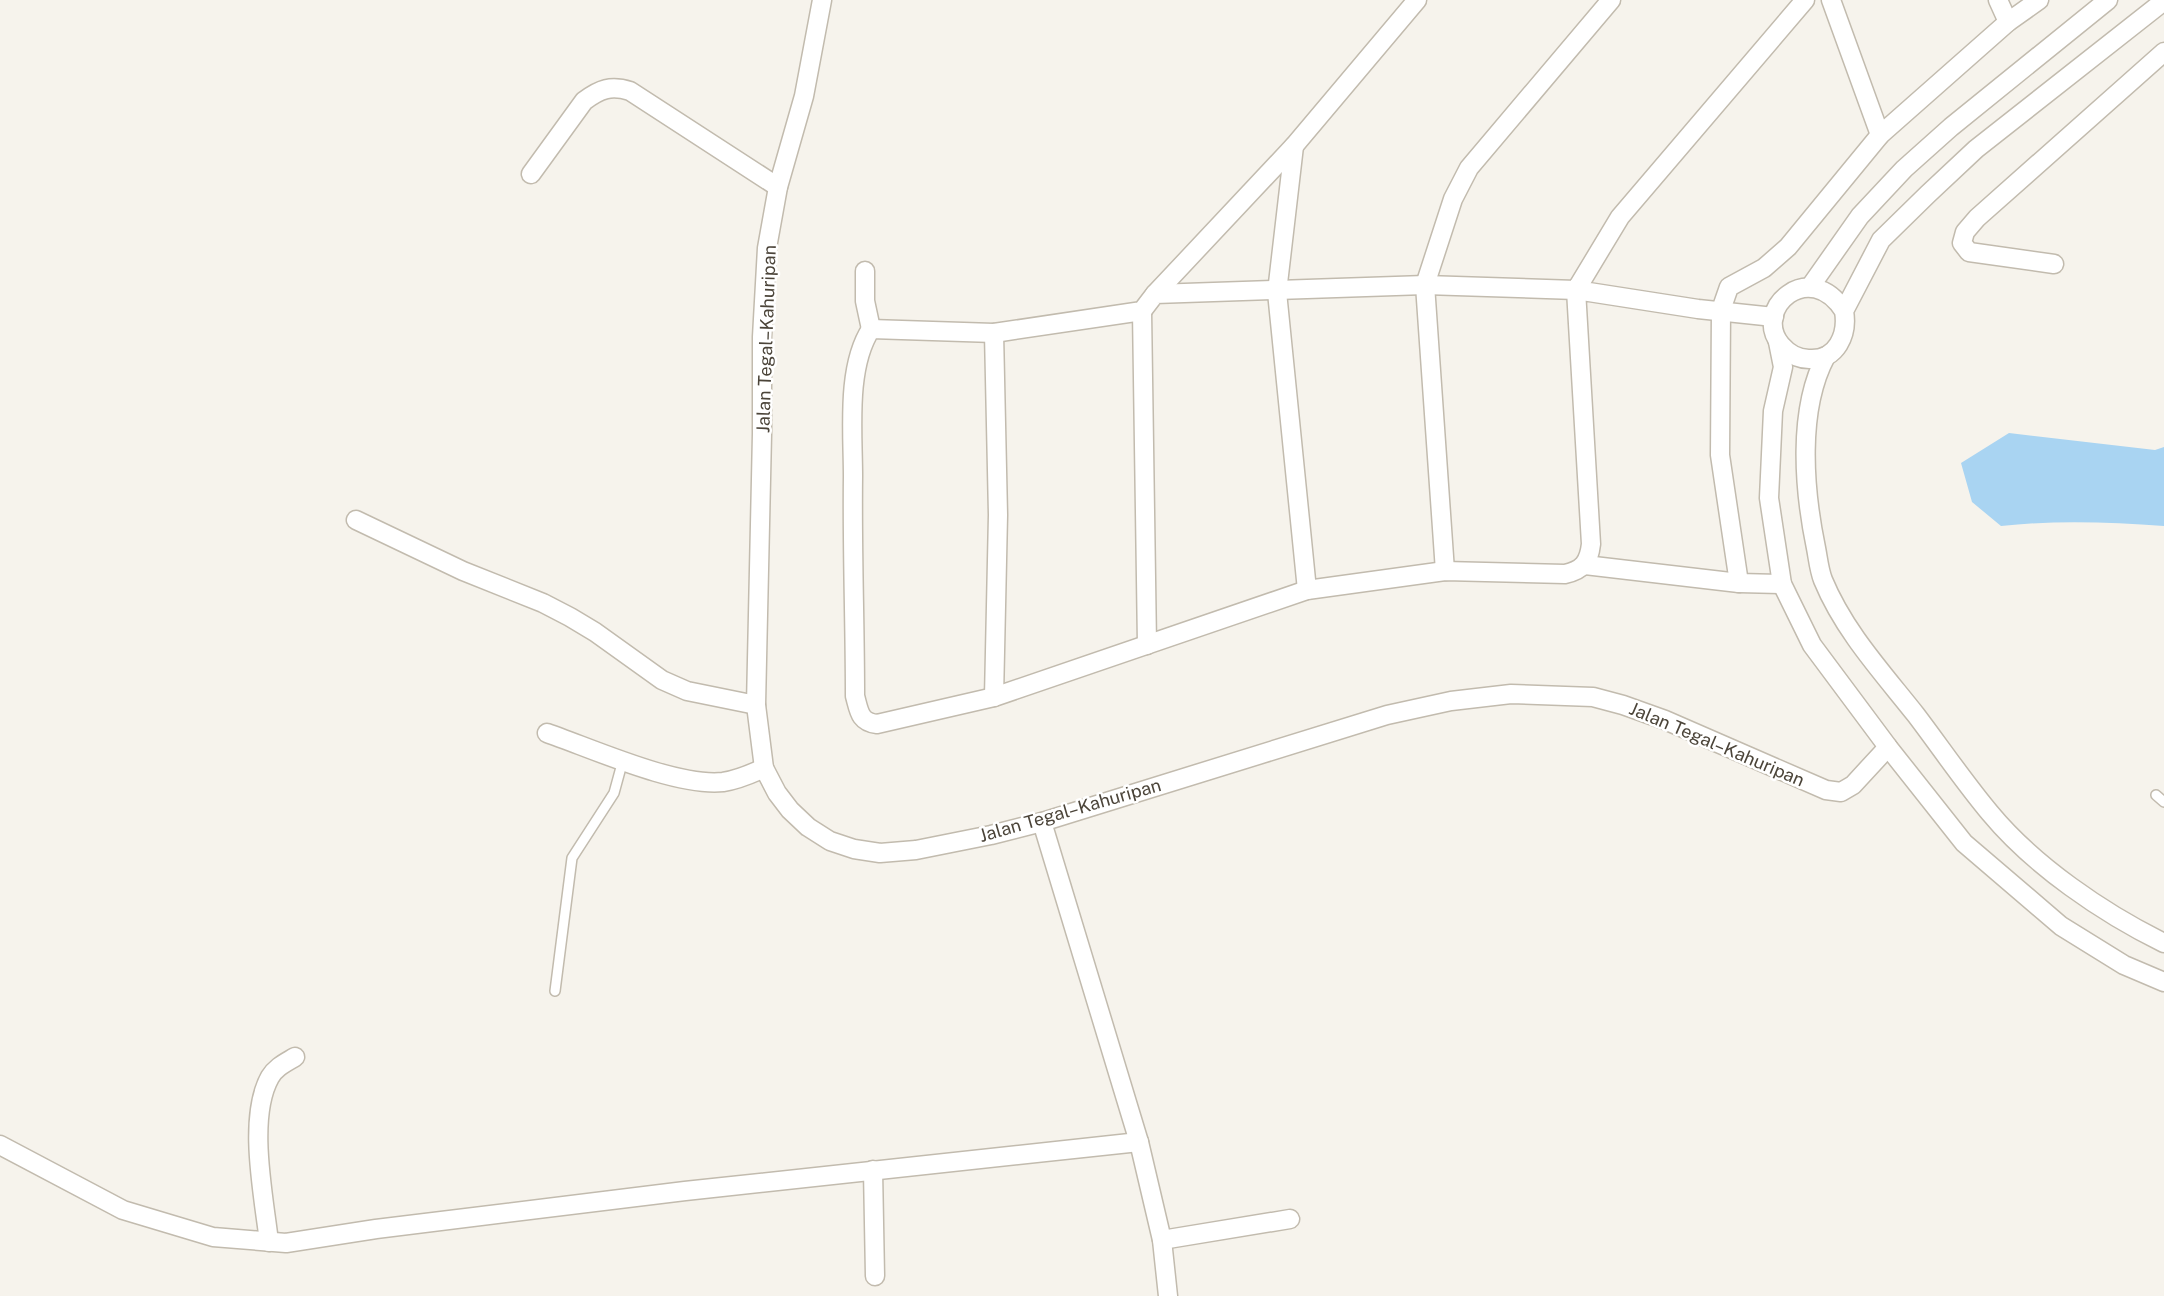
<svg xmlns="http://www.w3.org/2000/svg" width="2164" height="1296" viewBox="0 0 2164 1296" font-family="'Public Sans',sans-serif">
  <rect width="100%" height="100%" fill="#f6f3ec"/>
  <path fill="#a9d4f2" d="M2009,433L2155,450L2164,447V526C2109,522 2056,520 2001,526L1972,502L1961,463Z"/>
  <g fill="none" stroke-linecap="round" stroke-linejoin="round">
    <defs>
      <g id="service">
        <path d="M2156,795L2164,802"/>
        <path d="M555,991L572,858L614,793L623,760"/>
      </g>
      <g id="minor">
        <path d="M822,0L804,96L778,187L767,248L762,337V434L756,705L764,768L777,793L790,810L808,827L830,841L854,849L880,853L916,850L991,835L1042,822L1387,715L1451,701L1511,694L1593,697L1623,705L1665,720L1826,790L1841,792L1853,785L1888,747"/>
        <path d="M1831,0L1880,135"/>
        <path d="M1998,0L2008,22"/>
        <path d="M1294,146L1277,292L1307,590"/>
        <path d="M531,174L584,101C600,89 611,85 630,91L778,187"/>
        <path d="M2054,264L1969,252L1962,243L1965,232L1977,218L2164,52"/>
        <path d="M865,271V301L871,329"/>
        <path d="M1810,287L1860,216L1904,169L1951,127L2108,0"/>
        <path d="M1155,294L1294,146L1417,0"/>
        <path d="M1142,311L1147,645"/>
        <path d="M1844,311C1810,257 1751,309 1781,345C1789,354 1797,359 1809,359C1837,361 1848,334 1844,311L1881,240L1928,194L1976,149L2164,1"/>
        <path d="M1774,317L1698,309L1576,290L1425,285L1155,294L1142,311L994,333L871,329C846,367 853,432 853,476C852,549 855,622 855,696C859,710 859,722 877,724L994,697L1307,590L1445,571L1565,574C1583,570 1589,562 1591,544L1576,290L1620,217L1805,0"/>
        <path d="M994,333L998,515L994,697"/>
        <path d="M1778,342L1783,367L1773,411L1769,498L1782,584L1812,645L1888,747L1964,843L2061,926L2124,965L2164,982"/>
        <path d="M1826,356C1797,410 1804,490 1816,548C1818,558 1819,570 1823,580C1844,631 1882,672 1916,715C1941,748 1964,782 1990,813C2034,866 2103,913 2164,943"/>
        <path d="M356,520L463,571L543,603L570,617L595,632L662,680L687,691L756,705"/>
        <path d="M1585,565L1739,583L1782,584"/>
        <path d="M1445,571L1425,285L1453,199L1469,168L1611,0"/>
        <path d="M1739,583L1720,455L1721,310L1729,287L1764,268L1788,247L1880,135L2008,22L2039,0"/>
        <path d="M547,733C593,749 677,787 723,782C737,780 751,774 764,768"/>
        <path d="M1042,822L1139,1142L1162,1240L1168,1296"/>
        <path d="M0,1145L123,1210L213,1237L286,1243L376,1229L685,1191L1139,1142"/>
        <path d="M873,1170L875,1276"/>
        <path d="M1162,1240L1290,1219"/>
        <path d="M269,1242C264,1197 247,1118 270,1077C276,1067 285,1063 295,1057"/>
      </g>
    </defs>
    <use href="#service" stroke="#c2bbae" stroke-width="12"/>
    <use href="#minor" stroke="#c2bbae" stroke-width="21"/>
    <use href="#service" stroke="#fff" stroke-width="9"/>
    <use href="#minor" stroke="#fff" stroke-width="18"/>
  </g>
  <g text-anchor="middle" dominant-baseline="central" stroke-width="5" stroke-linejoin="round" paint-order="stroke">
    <g font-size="18" fill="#4b4439" stroke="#fff">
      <text transform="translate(766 339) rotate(-88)">Jalan Tegal–Kahuripan</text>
      <text transform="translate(1717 744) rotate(23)">Jalan Tegal–Kahuripan</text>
      <text transform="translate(1070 810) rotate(-16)">Jalan Tegal–Kahuripan</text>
    </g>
  </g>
</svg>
